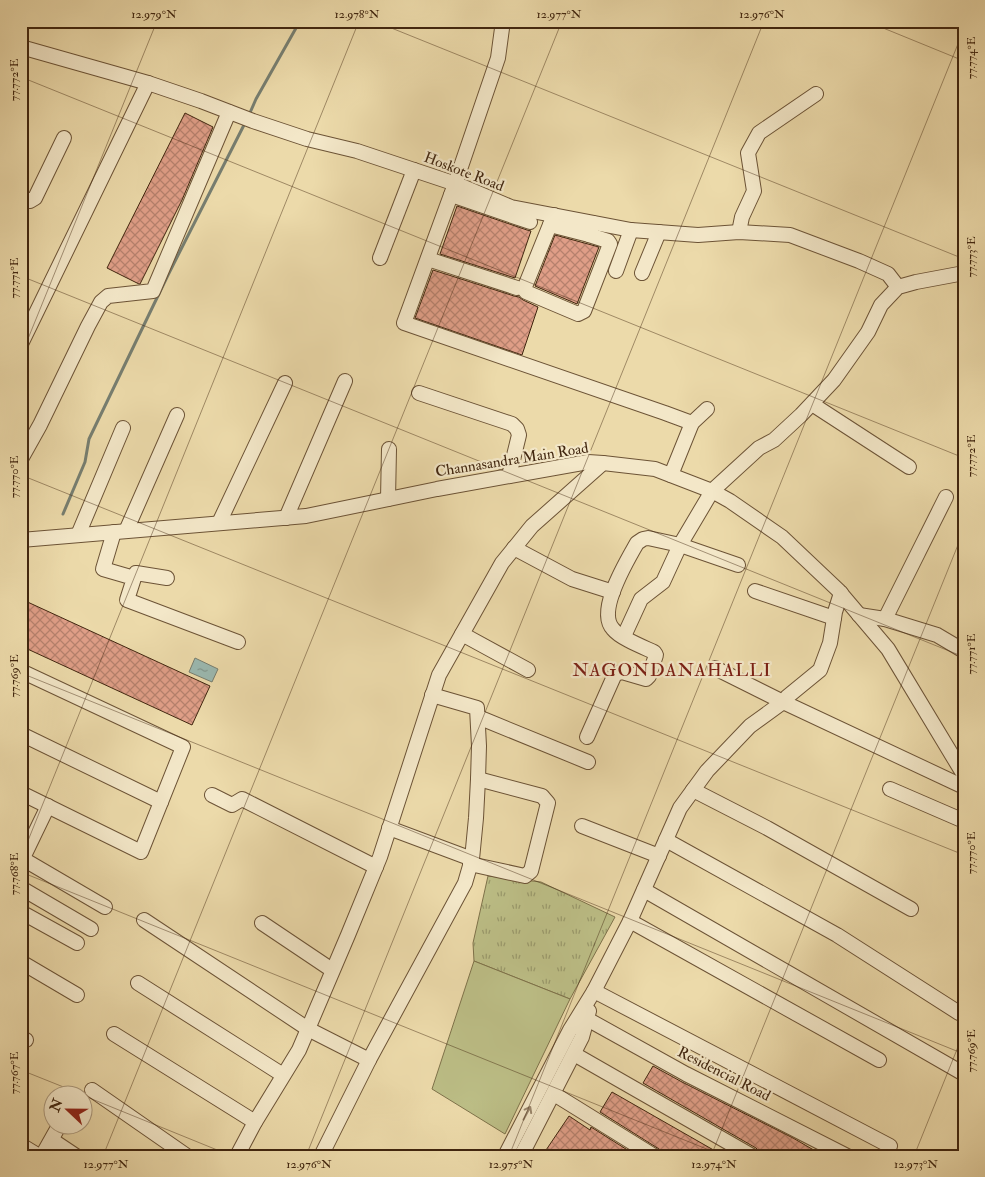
<svg xmlns="http://www.w3.org/2000/svg" width="985" height="1177" viewBox="0 0 985 1177" font-family="'IM FELL Double Pica',serif">
  <defs>
    <pattern id="grass-tufts" width="24" height="20" patternUnits="userSpaceOnUse" patternTransform="scale(1.25)"><rect width="24" height="20" fill="#bcbe86"/><path d="M3 7l-1-3M5 7V3M7 7l1-3M15 17l-1-3M17 17v-4M19 17l1-3" fill="none" stroke="#9a9a6c"/></pattern>
    <pattern id="water-ripples" width="26" height="14" patternUnits="userSpaceOnUse" patternTransform="scale(1.25)"><rect width="26" height="14" fill="#9bb9b1"/><path d="M2 4q2-2 4 0t4 0M15 11q2-2 4 0t4 0" fill="none" stroke="#80968e"/></pattern>
    <pattern id="building-cross-hatch" width="8" height="8" patternUnits="userSpaceOnUse" patternTransform="scale(1.25)"><rect width="8" height="8" fill="#df9e87"/><path d="M0 0l8 8M0 8l8-8" fill="none" stroke="#b6816d"/></pattern>
  </defs>
  <rect width="100%" height="100%" fill="#ecdaaa"/>
  <filter id="stains"><feTurbulence type="fractalNoise" baseFrequency=".004" numOctaves="4"/><feColorMatrix values="0 0 0 0 .2 0 0 0 0 .09 0 0 0 0 .02 0 0 0 .5 -.17"/></filter>
  <radialGradient id="worn" r=".72"><stop offset=".6" stop-color="#630" stop-opacity="0"/><stop offset="1" stop-color="#630" stop-opacity=".3"/></radialGradient>
  <path fill="url(#grass-tufts)" stroke="#7e724a" d="M488,876L541,882L615,917L570,999L474,961L473,943Z"/>
  <path fill="#bcbe86" stroke="#7e724a" d="M474,961L570,999L505,1134L432,1089Z"/>
  <path fill="url(#water-ripples)" stroke="#777e70" d="M195,658L218,669L212,682L189,672Z"/>
  <g fill="none" stroke-linecap="round" stroke-linejoin="round">
    <g stroke="#777e70" stroke-width="3">
      <path d="M249,115L256,99L300,21"/>
      <path d="M63,514L85,462L89,439L168,275L245,123"/>
    </g>
  </g>
  <g fill="url(#building-cross-hatch)" stroke="#41260f">
    <path d="M185,113L213,127L182,200L140,284H139L107,268Z"/>
    <path d="M457,206L527,230L531,231L515,278L440,254Z"/>
    <path d="M555,235L599,247L577,304L535,286Z"/>
    <path d="M433,270L514,296L519,297L523,300L538,307L522,355L415,318Z"/>
    <path d="M21,599L210,686L192,725L21,646Z"/>
    <path d="M653,1066L682,1082L793,1138L824,1156H761L759,1151L756,1148L643,1083Z"/>
    <path d="M612,1092L724,1156H663L661,1151L659,1149L600,1112Z"/>
    <path d="M569,1116L590,1130L591,1127L637,1156H542Z"/>
  </g>
  <g fill="none" stroke-linecap="round" stroke-linejoin="round">
    <defs>
      <g id="minor">
        <path d="M503,21L498,58L455,184L404,323L665,413L692,423"/>
        <path d="M21,47L148,83L201,101L253,121L307,139L357,151L459,185L511,207L631,230L698,235L739,232L790,235L859,261L888,274L898,287"/>
        <path d="M451,195L530,222"/>
        <path d="M21,198L30,201L35,198L64,138"/>
        <path d="M554,215L524,289L526,292L578,314L584,311L610,244L608,241L589,235L593,223"/>
        <path d="M550,225L589,235"/>
        <path d="M739,232L742,217L754,191L748,153L759,133L816,94"/>
        <path d="M380,258L414,170"/>
        <path d="M428,259L517,288"/>
        <path d="M616,271L631,230"/>
        <path d="M642,273L659,232"/>
        <path d="M21,344L148,83"/>
        <path d="M419,393L512,424L517,429L519,435L509,476"/>
        <path d="M812,404L909,467"/>
        <path d="M21,459L40,425L88,326L101,302L108,296L153,291L229,112"/>
        <path d="M671,475L692,423L707,409"/>
        <path d="M388,499L389,449"/>
        <path d="M286,518L345,381"/>
        <path d="M219,523L285,383"/>
        <path d="M126,531L177,415"/>
        <path d="M114,532L103,569L134,578L127,600L238,642"/>
        <path d="M78,535L123,428"/>
        <path d="M21,540L306,516L437,489L588,462L603,463L655,469L712,491L730,501L782,537L838,590L888,649L964,775"/>
        <path d="M514,548L572,579L613,592"/>
        <path d="M134,578L136,573L167,578"/>
        <path d="M755,591L834,618"/>
        <path d="M859,615L885,619L937,635L964,651"/>
        <path d="M885,619L946,497"/>
        <path d="M462,634L528,670"/>
        <path d="M624,636L641,599L663,582L680,545L712,491L759,448L774,440L801,415L834,380L868,332L881,305L898,287L916,282L964,273"/>
        <path d="M715,668L783,702L964,787"/>
        <path d="M21,671L183,747L141,852L21,793"/>
        <path d="M478,717L588,762"/>
        <path d="M21,734L161,802"/>
        <path d="M587,737L615,674L622,672L646,679L649,676L656,655L654,652C643,647 620,638 613,629C596,611 627,561 637,543L643,539L648,538L680,545L738,565"/>
        <path d="M890,789L964,821"/>
        <path d="M693,790L767,828L911,909"/>
        <path d="M212,795L232,805L242,799L376,867"/>
        <path d="M582,826L659,856"/>
        <path d="M389,828L472,859"/>
        <path d="M666,840L837,935L959,1013"/>
        <path d="M23,859L105,907"/>
        <path d="M21,862L48,806"/>
        <path d="M470,864L525,876L531,871L548,803L542,796L478,779"/>
        <path d="M21,888L91,929"/>
        <path d="M644,890L964,1074"/>
        <path d="M21,912L77,943"/>
        <path d="M144,920L308,1029L369,1060"/>
        <path d="M630,921L879,1060"/>
        <path d="M262,923L332,970"/>
        <path d="M21,962L77,995"/>
        <path d="M138,983L283,1075"/>
        <path d="M594,991L890,1146"/>
        <path d="M587,1019L686,1074L847,1156"/>
        <path d="M114,1034L255,1122"/>
        <path d="M21,1038L26,1040"/>
        <path d="M574,1054L752,1156"/>
        <path d="M92,1090L187,1156"/>
        <path d="M554,1094L654,1156"/>
        <path d="M52,1140L76,1156"/>
        <path d="M21,1145L39,1156"/>
        <path d="M42,1156L60,1124"/>
        <path d="M237,1156L255,1122L299,1050L348,935L380,857L439,675L502,563L532,526L603,463"/>
        <path d="M321,1156L369,1060L465,883L472,859L476,818L478,779L479,746L477,708L432,695"/>
        <path d="M505,1156L570,1030L594,991L630,921L680,808L707,771L750,726L783,702L787,697L820,670L830,643L835,612L841,593"/>
        <path d="M521,1156L582,1037L589,1011"/>
      </g>
    </defs>
    <use href="#minor" stroke="#6c5336" stroke-width="16"/>
    <path stroke="#41260f" stroke-width="2" stroke-dasharray="4 2.5" stroke-linecap="butt" d="M963,1109L964,1110"/>
    <use href="#minor" stroke="#f3e7c8" stroke-width="14"/>
  </g>
  <defs><path id="oneway-shaft" d="M-6 0H5M1.5-3L5.5 0L1.5 3" fill="none" stroke-width="1.6" stroke-linecap="round" stroke-linejoin="round" transform="scale(1.25)"/></defs>
  <use stroke="#9a866c" href="#oneway-shaft" transform="translate(527 1113) rotate(-62)"/>
  <path fill="none" stroke="#41260f" stroke-width="1" stroke-opacity="0.45" d="M374,21L964,259M866,21L964,61M21,77L964,458M21,276L964,657M21,356L157,21M21,475L964,855M21,673L964,1054M21,858L359,21M21,872L724,1156M21,1070L81,1094M82,1095L232,1156M103,1156L562,21M306,1156L764,21M509,1156L964,29M711,1156L964,530M914,1156L964,1032"/>
  <g text-anchor="middle" dominant-baseline="central" stroke-width="4.5" stroke-linejoin="round" paint-order="stroke">
    <g font-size="15" fill="#41260f" stroke="#f3e7c8">
      <text transform="translate(464 172) rotate(21)">Hoskote Road</text>
      <text transform="translate(512 460) rotate(-9)">Channasandra Main Road</text>
      <text transform="translate(724 1074) rotate(27)">Residencial Road</text>
    </g>
    <g font-size="18" letter-spacing="1" fill="#7a1f14" stroke="#f3e7c8">
      <text x="672" y="670">NAGONDANAHALLI</text>
    </g>
  </g>
  <rect width="985" height="1177" fill="none" stroke="#ecdaaa" stroke-width="55"/>
  <g transform="translate(68 1110) rotate(292)"><circle r="24" fill="#f3e7c8" stroke="#ac9a7e"/>
  <path d="M0-4L9 19L0 12L-9 19Z" fill="#8f2418"/>
  <text y="-8" font-size="14" font-weight="bold" text-anchor="middle" fill="#41260f">N</text>
  </g>
  <rect x="28" y="28" width="930" height="1122" fill="none" stroke="#41260f" stroke-width="2"/>
  <g font-size="12" text-anchor="middle" fill="#41260f">
    <text x="154" y="18">12.979°N</text>
    <text x="357" y="18">12.978°N</text>
    <text x="559" y="18">12.977°N</text>
    <text x="762" y="18">12.976°N</text>
    <text transform="translate(971 58) rotate(-90)" y="4">77.774°E</text>
    <text transform="translate(14 80) rotate(-90)" y="4">77.772°E</text>
    <text transform="translate(971 257) rotate(-90)" y="4">77.773°E</text>
    <text transform="translate(14 278) rotate(-90)" y="4">77.771°E</text>
    <text transform="translate(971 456) rotate(-90)" y="4">77.772°E</text>
    <text transform="translate(14 477) rotate(-90)" y="4">77.770°E</text>
    <text transform="translate(971 654) rotate(-90)" y="4">77.771°E</text>
    <text transform="translate(14 676) rotate(-90)" y="4">77.769°E</text>
    <text transform="translate(971 853) rotate(-90)" y="4">77.770°E</text>
    <text transform="translate(14 874) rotate(-90)" y="4">77.768°E</text>
    <text transform="translate(971 1051) rotate(-90)" y="4">77.769°E</text>
    <text transform="translate(14 1073) rotate(-90)" y="4">77.767°E</text>
    <text x="106" y="1168">12.977°N</text>
    <text x="309" y="1168">12.976°N</text>
    <text x="511" y="1168">12.975°N</text>
    <text x="714" y="1168">12.974°N</text>
    <text x="916" y="1168">12.973°N</text>
  </g>
  <rect width="100%" height="100%" filter="url(#stains)"/>
  <rect width="100%" height="100%" fill="url(#worn)"/>
</svg>
